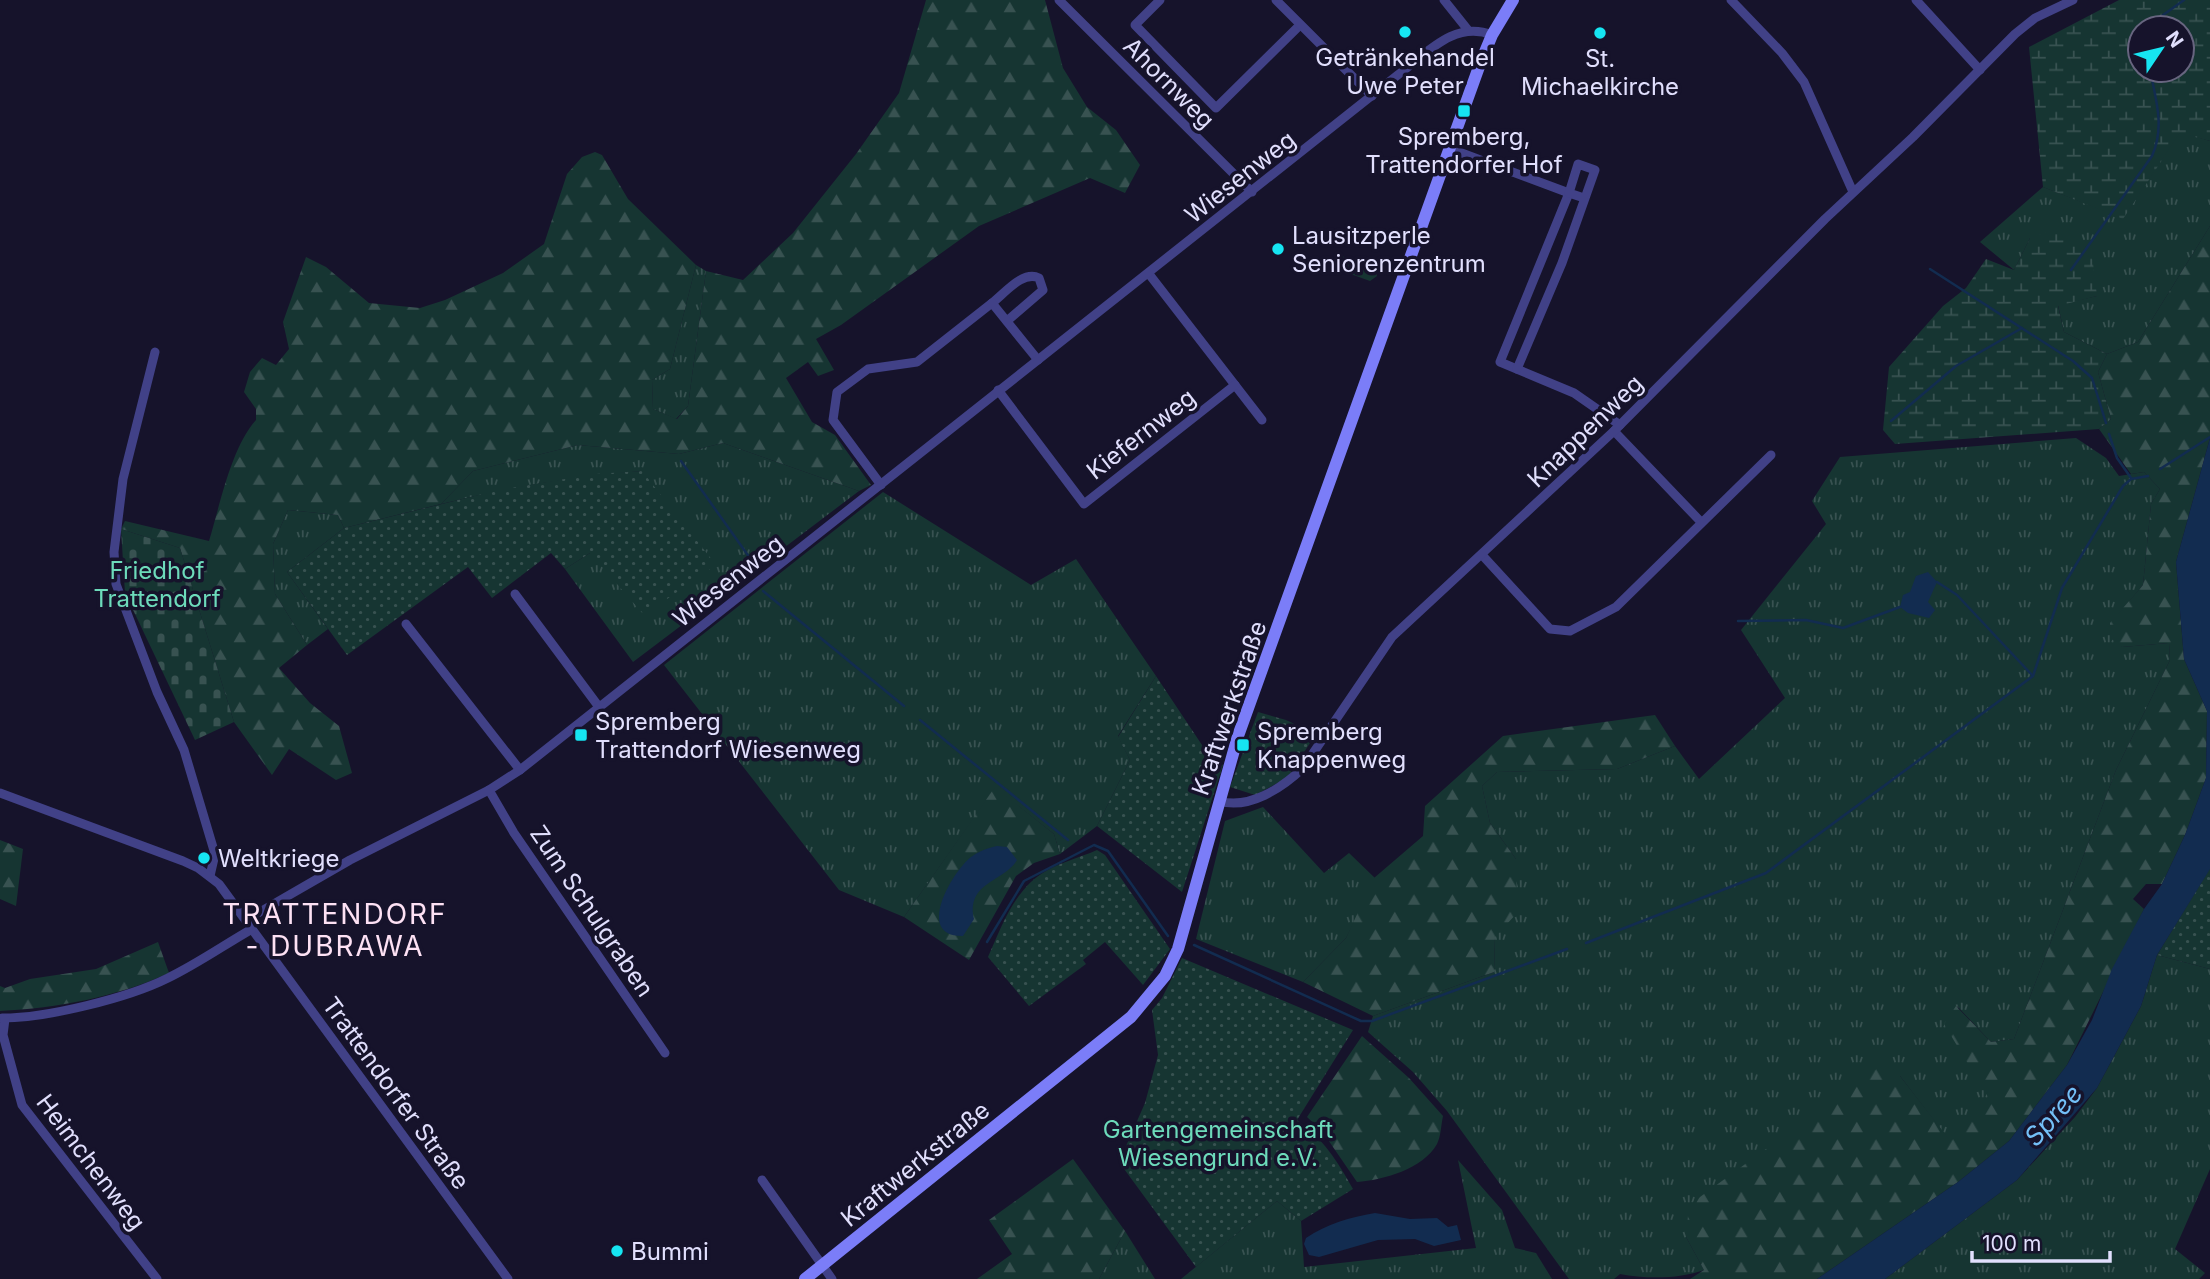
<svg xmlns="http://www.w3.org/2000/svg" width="2210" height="1279" viewBox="0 0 2210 1279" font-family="Inter,sans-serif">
  <defs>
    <pattern id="grass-tufts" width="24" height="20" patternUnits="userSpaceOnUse" patternTransform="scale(1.75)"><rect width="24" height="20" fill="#163532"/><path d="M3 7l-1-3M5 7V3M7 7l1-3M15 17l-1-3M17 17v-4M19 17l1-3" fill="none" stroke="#385251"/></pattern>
    <pattern id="forest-firs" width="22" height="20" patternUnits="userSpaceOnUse" patternTransform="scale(1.75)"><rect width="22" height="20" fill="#163532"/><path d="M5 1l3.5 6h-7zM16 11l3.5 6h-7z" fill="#385251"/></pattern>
    <pattern id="wetland-marsh" width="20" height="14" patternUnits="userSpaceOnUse" patternTransform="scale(1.75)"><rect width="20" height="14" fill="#163532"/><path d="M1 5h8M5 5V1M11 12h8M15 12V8" fill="none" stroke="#385251"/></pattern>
    <pattern id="cemetery-stones" width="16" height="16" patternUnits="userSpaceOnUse" patternTransform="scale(1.75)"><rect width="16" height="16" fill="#163532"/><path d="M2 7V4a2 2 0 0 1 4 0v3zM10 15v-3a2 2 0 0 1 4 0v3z" fill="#385251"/></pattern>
    <pattern id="park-dots" width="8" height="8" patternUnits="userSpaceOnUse" patternTransform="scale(1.75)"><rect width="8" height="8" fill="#163532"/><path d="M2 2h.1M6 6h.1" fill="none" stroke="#385251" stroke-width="1.8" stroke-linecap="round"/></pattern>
  </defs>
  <rect width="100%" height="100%" fill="#16132b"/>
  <g fill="url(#grass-tufts)">
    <path d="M2180,132L2210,141V226L2138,342L2107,354L2064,332L2058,305L2097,296L2030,238L2014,270L1980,242L2043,187L2123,218Z"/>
    <path d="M1342,256L1375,269L1377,276L1370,281L1334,268V258Z"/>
    <path d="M696,265L706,271L688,406L676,419L653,409L652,380L670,369Z"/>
    <path d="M2076,438L2106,458L2119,476L2144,472L2160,489L2151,504L2143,585L2111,623L2122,647L2169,643L2170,660L2116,770L2014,1039L1991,1042L1957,1006L1989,1097L1949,1140L1900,1076L1686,1237L1704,1270C1680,1279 1646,1279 1620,1274L1614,1279H1569L1447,1111L1413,1072L1368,1032L1373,1016L1494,972L1495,937L1516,859L1490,823L1482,786L1497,772L1617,769L1675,746L1699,779L1785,698L1741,630L1826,524L1812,501L1840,457Z"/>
    <path d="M723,443L859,491L633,662L565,569L590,553L642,471C574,476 508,488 441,504L473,471L578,445L679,454Z"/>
    <path d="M883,492L1031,585L1076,559L1156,676L1118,736L1130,760L1097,826L1060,854L1054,834L995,788L904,917L839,890L664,665Z"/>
    <path d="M288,510L338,515L344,528L287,572L328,629L307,645L275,594L273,544Z"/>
    <path d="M1263,807L1324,873L1349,853L1376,879L1346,938L1303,982L1196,939L1225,821Z"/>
    <path d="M2157,955L2210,969V1169L2175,1249L2205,1273L2199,1279H1885L2017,1180L2075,1117L2097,1088L2141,1006Z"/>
    <path d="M1458,1160L1502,1210L1515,1248L1536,1253L1552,1279H1181L1277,1201L1301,1221L1304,1267L1476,1248Z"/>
    <path d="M1125,1231L1155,1279H1099Z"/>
  </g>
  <g fill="url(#forest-firs)">
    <path d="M926,0H1045L1063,68L1087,107L1116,130L1140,165L1125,193L1090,178L979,226L841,325L816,339L834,370L818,376L808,362L786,378L812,422L835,435L871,485L859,491L723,443L679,454L578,445L473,471L441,504L344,528L338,515L288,510L273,544L275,594L307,645L279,668L310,703L339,726L352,773L336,780L289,749L272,775L234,722L180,548L121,529L125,521L209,541C220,505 231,448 256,420V409L244,392L250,372L262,358L276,365L289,349L283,322L306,257L326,267L369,303L420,308L445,300L503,273L544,244L567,174L582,157L595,152L602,155L628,199L696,265L670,369L652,380L653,409L677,419L688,406L706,271L743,280L793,233L856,154L899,93Z"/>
    <path d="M2210,226V438L2176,562L2184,659L2207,711L2206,778L2185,835L2162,884H2146L2133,899L2144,909L2067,1065L2009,1141L1958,1182L1817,1279H1690L1704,1270L1686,1237L1689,1205L1883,1064L1900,1076L1949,1139L1988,1097L1944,1024L1956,1006L1991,1042L2014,1039L2116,770L2170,660L2169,643L2122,647L2110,638V623L2143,585L2151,504L2160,489L2144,472L2131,474L2099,429L2111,419L2098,372L2107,354L2138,342Z"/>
    <path d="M1655,715L1675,746L1617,769L1497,772L1482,786L1490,823L1516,859L1517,913L1495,937L1494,972L1373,1016L1303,982L1346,938L1374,878L1423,836L1425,806L1503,736Z"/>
    <path d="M995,787L1054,834L1060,854L1034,863L1016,876L969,960L904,917Z"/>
    <path d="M0,840L23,849L16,906L0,899Z"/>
    <path d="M158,942L169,973C116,997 58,1008 0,1011V986L5,988L30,979L96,969Z"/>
    <path d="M1362,1036L1409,1078L1443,1116C1441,1125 1441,1136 1437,1144C1423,1169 1383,1180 1357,1182L1322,1131L1307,1117Z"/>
    <path d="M1073,1159L1125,1231L1099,1279H977L1012,1254L989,1220Z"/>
  </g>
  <g fill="url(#wetland-marsh)" fill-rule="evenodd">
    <path d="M2119,0H2210V141L2180,133L2123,219L2043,187L2029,47ZM2182,28V70H2140V28Z"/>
    <path d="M2056,228L2092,255L2097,296L2058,306L2064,332L2107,354L2098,372L2111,419L2099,429L1895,444L1883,430L1889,367L1943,306L1966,288L1986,259L2014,270L2030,238Z"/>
  </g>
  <path fill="url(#cemetery-stones)" d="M121,529L180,548L234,722L195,740L125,593Z"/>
  <g fill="url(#park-dots)">
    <path d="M642,471L716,565L644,615L590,553L565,569L551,553L492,598L468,567L347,655L287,572L344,528L499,490L595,474Z"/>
    <path d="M1156,676L1210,757L1223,765L1182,892L1097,826L1130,760L1118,737Z"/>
    <path d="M1258,712L1286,720L1316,734L1287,778L1255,795L1230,787Z"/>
    <path d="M1097,850L1105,855L1170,949L1143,985L1105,942L1083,960L1086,964L1029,1006L988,957C1001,928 1013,893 1041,874C1057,863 1079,858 1097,850Z"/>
    <path d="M2210,868V969L2157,955Z"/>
    <path d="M1182,958L1353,1030L1297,1120C1323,1139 1337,1160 1353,1189L1301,1221L1277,1201L1196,1267L1119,1162L1145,1103L1158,1055L1152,1010L1162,998Z"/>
  </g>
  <g fill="#122c50">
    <path d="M2210,438V869L2157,955L2141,1006L2097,1088L2017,1180L1885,1279H1817L1958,1182L2009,1141L2067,1065L2092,1020L2112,969L2144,909L2162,884L2185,835L2206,778L2207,711L2184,659L2176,562Z"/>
    <path d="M1928,572L1937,582L1928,602L1935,610L1929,618L1908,613L1900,607L1903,595L1910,592L1916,576Z"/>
    <path d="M997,846L1007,847L1017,860C1004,882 966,882 974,919L963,936C915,937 951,873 971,857C979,851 988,848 997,846Z"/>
    <path d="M1375,1213L1410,1219L1437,1218L1448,1227L1457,1225L1461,1240L1434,1246L1415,1239L1378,1240L1319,1257L1309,1255L1304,1244L1306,1238C1327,1224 1350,1217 1375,1213Z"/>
  </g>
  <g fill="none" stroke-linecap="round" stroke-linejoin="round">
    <g stroke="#122c50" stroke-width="2.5">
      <path d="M2145,28L2184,0"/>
      <path d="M2140,32L2138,34L2140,39"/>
      <path d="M1930,269L2073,361L2092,378L2106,423"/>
      <path d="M2071,270L2152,156C2165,127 2156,100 2150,70"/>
      <path d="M1891,421L1956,366L2022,328"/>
      <path d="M2109,434L2117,458L2131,478"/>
      <path d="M681,461L752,561L744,568"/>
      <path d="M2160,469L2210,437"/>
      <path d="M1937,582L1957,595L2032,675"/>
      <path d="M763,591L904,706"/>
      <path d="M1738,621L1806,620L1843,628L1900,607"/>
      <path d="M920,720L1068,840"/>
      <path d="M987,942L1024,881L1094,845L1108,851L1168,936"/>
      <path d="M1586,943L1766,873L2033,676L2062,588L2123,486L2131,479L2148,476"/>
      <path d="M1194,945L1361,1021H1372L1567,949"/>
    </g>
    <g stroke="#414187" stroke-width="9">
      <path d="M1059,0L1252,192"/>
      <path d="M1160,0L1135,25L1216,108L1300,25"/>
      <path d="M1276,0L1372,96"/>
      <path d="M1444,0L1468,30"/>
      <path d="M1731,0L1782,53L1804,82L1853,192"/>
      <path d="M1916,0L1980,70"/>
      <path d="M1451,149L1569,193L1500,362L1574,393L1620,425"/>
      <path d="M1149,274L1262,420"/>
      <path d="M992,303C1005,293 1023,270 1039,278L1043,290L1007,321"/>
      <path d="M155,352L123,479L114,552L116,584L157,692L184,750L215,854L210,876"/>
      <path d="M1517,369L1562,263L1595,170L1578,164L1569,193L1584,198"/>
      <path d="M998,390L1084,504L1235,385"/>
      <path d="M1614,431L1701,522"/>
      <path d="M881,485L833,420L837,392L868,369L917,362L992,303L1038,360"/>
      <path d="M1483,556L1550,629L1570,631L1616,607L1771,455"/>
      <path d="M515,594L599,707"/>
      <path d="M406,624L520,770"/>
      <path d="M489,790L514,833L665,1053"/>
      <path d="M0,793L183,861L198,868L219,884L508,1279"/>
      <path d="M1219,801C1249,810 1282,788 1303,768L1392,637L1614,431L1825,219L1913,137L2015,34L2035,18L2073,0"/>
      <path d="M246,920L350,860L489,790L520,770L1399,74C1427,53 1455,20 1492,35"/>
      <path d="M2,1018C47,1018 128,998 168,978C197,964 224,945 252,929"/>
      <path d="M5,1019L3,1035L22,1105L157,1279"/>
      <path d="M762,1180L832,1279"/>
    </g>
    <path stroke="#7b7df8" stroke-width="12" d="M805,1279L1131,1017L1165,976L1178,949L1238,736L1480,64L1492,35L1513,0"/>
  </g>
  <g fill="#16e5f2" stroke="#16132b" stroke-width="2.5">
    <circle cx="1405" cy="32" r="7"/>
    <circle cx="1600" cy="33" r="7"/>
    <rect x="1457" y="104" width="14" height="14" rx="3.5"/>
    <circle cx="1278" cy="249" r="7"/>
    <rect x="574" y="728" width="14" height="14" rx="3.5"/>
    <rect x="1236" y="738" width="14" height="14" rx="3.5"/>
    <circle cx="204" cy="858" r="7"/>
    <circle cx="617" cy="1251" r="7"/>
  </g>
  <g text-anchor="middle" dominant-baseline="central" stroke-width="7" stroke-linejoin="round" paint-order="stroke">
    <g font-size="24" fill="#e1dffd" stroke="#16132b" text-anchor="start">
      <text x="1405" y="57" text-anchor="middle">Getränkehandel<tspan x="1405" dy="28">Uwe Peter</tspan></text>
      <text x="1600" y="58" text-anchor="middle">St.<tspan x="1600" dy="28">Michaelkirche</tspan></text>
      <text x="1464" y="136" text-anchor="middle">Spremberg,<tspan x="1464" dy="28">Trattendorfer Hof</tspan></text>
      <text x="1292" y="235">Lausitzperle<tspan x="1292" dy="28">Seniorenzentrum</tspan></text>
      <text x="595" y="721">Spremberg<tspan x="595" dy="28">Trattendorf Wiesenweg</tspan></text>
      <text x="1257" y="731">Spremberg<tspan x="1257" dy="28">Knappenweg</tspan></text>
      <text x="218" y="858">Weltkriege</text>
      <text x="631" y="1251">Bummi</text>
    </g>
    <g font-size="24" fill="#e1dffd" stroke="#16132b">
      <text transform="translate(1169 83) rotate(45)">Ahornweg</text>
      <text transform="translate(1240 177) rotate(-38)">Wiesenweg</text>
      <text transform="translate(1585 431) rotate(-44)">Knappenweg</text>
      <text transform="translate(1141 434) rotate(-38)">Kiefernweg</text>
      <text transform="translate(728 581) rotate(-38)">Wiesenweg</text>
      <text transform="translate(1229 708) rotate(-71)">Kraftwerkstraße</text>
      <text transform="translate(592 911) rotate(56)">Zum Schulgraben</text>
      <text transform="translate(396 1093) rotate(54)">Trattendorfer Straße</text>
      <text transform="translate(91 1162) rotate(53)">Heimchenweg</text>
      <text transform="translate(915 1164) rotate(-39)">Kraftwerkstraße</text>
    </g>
    <g font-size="24" fill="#6ddbbb" stroke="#16132b">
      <text x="157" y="570">Friedhof<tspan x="157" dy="28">Trattendorf</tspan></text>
      <text x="1218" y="1129">Gartengemeinschaft<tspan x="1218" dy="28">Wiesengrund e.V.</tspan></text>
    </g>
    <g font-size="26" font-style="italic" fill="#73bff7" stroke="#16132b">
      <text transform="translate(2053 1115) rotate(-48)">Spree</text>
    </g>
    <g font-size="28" letter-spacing="2" fill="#fde1f4" stroke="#16132b">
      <text x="335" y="914">TRATTENDORF<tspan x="335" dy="32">- DUBRAWA</tspan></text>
    </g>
  </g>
  <g transform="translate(2161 49) rotate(55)"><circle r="33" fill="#16132b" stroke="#67657f" stroke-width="2"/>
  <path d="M0-5L12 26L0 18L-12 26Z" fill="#16e5f2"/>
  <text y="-10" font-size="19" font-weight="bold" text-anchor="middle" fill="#e1dffd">N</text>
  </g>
  <path d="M1972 1251v10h138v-10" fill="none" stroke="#e1dffd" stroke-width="3.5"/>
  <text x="1982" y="1251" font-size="21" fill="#e1dffd" stroke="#16132b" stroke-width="5" paint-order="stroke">100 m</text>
</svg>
